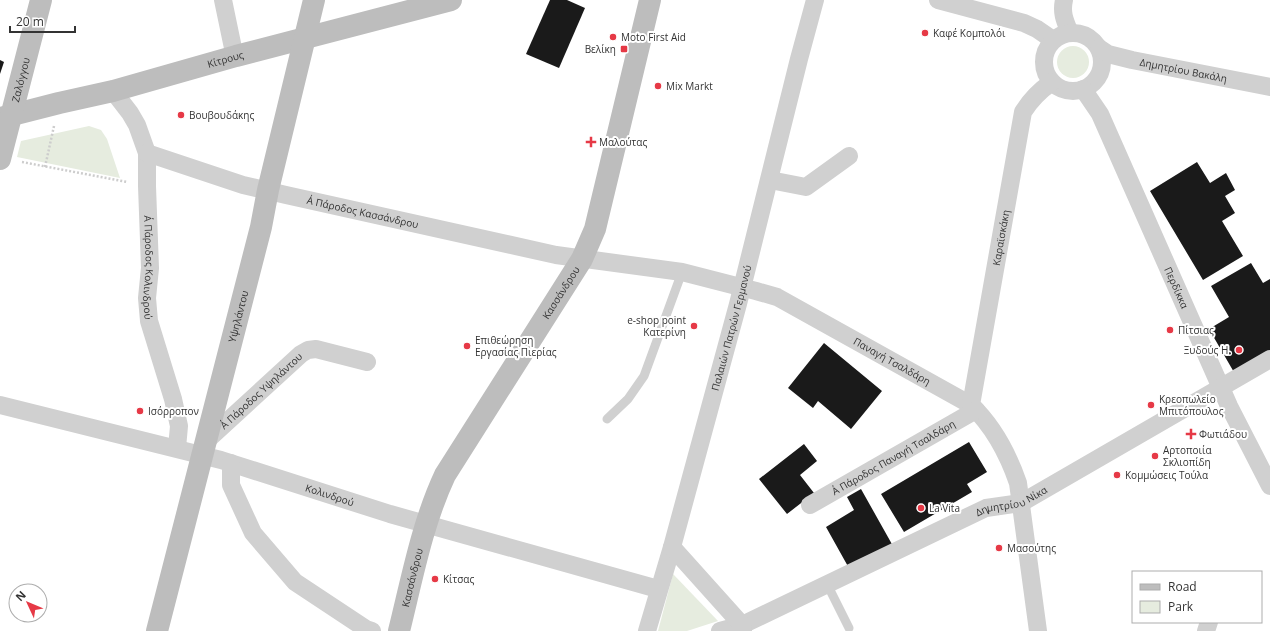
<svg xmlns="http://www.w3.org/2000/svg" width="1270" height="631" viewBox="0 0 1270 631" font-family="'Open Sans',sans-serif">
  <rect width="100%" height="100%" fill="#fff"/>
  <g fill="#e6ecdf">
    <circle cx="1073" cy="62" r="16"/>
    <path d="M89,126L101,130L107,139L120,178L17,157L21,141Z"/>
    <path d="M673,574L718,621L687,631H658Z"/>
  </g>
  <g fill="#1a1a1a">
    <path d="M550,0H567L585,8L559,68L526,54Z"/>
    <path d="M0,60L4,62L0,74Z"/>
    <path d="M1197,162L1210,183L1226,173L1235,190L1225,196L1235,213L1222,221L1243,256L1203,280L1150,191Z"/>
    <path d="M1251,263L1263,283L1270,279V354L1235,374L1209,329L1229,317L1211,286Z"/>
    <path d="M824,343L882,391L851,429L818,401L813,408L788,388Z"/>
    <path d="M969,442L987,472L967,484L972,492L904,532L881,494Z"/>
    <path d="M804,444L817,461L800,475L814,493L787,514L759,479Z"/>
    <path d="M861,489L893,546L850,570L826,527L854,510L847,497Z"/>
  </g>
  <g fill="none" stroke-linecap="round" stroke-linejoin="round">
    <g stroke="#cdcdcd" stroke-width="2.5" stroke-dasharray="2 2" stroke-linecap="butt">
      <path d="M22,162L127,182"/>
      <path d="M45,167L54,126"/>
    </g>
    <g stroke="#d0d0d0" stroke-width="9">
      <path d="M607,419L628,399L644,376L682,272"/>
      <path d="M827,584L849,628"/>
    </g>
    <g stroke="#d0d0d0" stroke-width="18">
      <path d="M223,0L233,48L236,56"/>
      <path d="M938,0L1024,23L1037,29L1053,40"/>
      <path d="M1064,0C1061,13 1065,21 1070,33"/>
      <circle cx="1073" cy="62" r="29"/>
      <path id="s1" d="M1099,48L1108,54L1132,60L1270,87"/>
      <path id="s2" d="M1083,89L1100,114L1229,406L1270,486"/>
      <path id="s3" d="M113,91L130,113L137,125L147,153V186L150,268L147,298L149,321L173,399L179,426L177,448"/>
      <path id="s4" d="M147,153L243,185L286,195L556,255L682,272L756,291L777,297L971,405C993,426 1008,454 1018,483L1038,631"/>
      <path d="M770,180L806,187L849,156"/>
      <path id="s5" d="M0,405L221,460L390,514L658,589"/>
      <path id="s6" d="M971,405L1023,112C1031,99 1039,91 1052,82"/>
      <path id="s7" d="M205,442L301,354L308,350L316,349L367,362"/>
      <path d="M231,463V485L253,533L295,582L366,629L372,631"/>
      <path id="s8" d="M810,505L976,410"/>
      <path d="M647,631L672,547"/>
      <path id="s9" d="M720,631L742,625L986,508L1021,503L1270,359"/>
      <path id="s10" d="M743,631L742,625L672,547L738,304L799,59L815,0"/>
      <path d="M1206,631L1209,622"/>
    </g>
    <g stroke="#bdbdbd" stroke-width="22">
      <path id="s11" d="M0,118L59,103L113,91L236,56L451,0"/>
      <path id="s12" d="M0,159L41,0"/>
      <path id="s13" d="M157,631L261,227L268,190L314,0"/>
      <path id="s14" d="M399,631C412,579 422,524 445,475L582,259L595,229L650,0"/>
    </g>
  </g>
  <g fill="#e63946" stroke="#fff" stroke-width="1.5">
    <circle cx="925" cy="33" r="4"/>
    <circle cx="613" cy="37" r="4"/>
    <rect x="620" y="45" width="8" height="8" rx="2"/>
    <circle cx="658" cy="86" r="4"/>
    <circle cx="181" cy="115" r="4"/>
    <path d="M589 136h4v4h4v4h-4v4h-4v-4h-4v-4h4z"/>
    <circle cx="694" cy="326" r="4"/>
    <circle cx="1170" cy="330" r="4"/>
    <circle cx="467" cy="346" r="4"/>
    <circle cx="1239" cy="350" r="4"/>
    <circle cx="1151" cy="405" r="4"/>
    <circle cx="140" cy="411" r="4"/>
    <path d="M1189 428h4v4h4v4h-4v4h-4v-4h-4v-4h4z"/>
    <circle cx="1155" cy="456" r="4"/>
    <circle cx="1117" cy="475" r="4"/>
    <circle cx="921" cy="508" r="4"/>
    <circle cx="999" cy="548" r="4"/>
    <circle cx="435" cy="579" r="4"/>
  </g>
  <g text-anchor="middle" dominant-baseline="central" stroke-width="4" stroke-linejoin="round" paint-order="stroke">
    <g font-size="10" fill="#333" stroke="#fff" text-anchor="start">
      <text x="933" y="33">Καφέ Κομπολόι</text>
      <text x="621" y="37">Moto First Aid</text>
      <text x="616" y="49" text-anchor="end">Βελίκη</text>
      <text x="666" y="86">Mix Markt</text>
      <text x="189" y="115">Βουβουδάκης</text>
      <text x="599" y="142">Μαλούτας</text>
      <text x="686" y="320" text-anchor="end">e-shop point<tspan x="686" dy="12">Κατερίνη</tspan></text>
      <text x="1178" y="330">Πίτσιας</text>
      <text x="475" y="340">Επιθεώρηση<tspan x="475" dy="12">Εργασίας Πιερίας</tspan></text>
      <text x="1231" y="350" text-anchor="end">Ξυδούς Η.</text>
      <text x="1159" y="399">Κρεοπωλείο<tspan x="1159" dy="12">Μπιτόπουλος</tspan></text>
      <text x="148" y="411">Ισόρροπον</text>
      <text x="1199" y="434">Φωτιάδου</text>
      <text x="1163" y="450">Αρτοποιία<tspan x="1163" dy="12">Σκλιοπίδη</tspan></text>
      <text x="1125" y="475">Κομμώσεις Τούλα</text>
      <text x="929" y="508">La Vita</text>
      <text x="1007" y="548">Μασούτης</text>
      <text x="443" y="579">Κίτσας</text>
    </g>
    <g font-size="10" fill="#333" stroke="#fff">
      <text stroke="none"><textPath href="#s11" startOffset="233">Κίτρους</textPath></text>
      <text stroke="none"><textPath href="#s1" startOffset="88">Δημητρίου Βακάλη</textPath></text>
      <text stroke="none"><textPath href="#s12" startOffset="82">Ζαλόγγου</textPath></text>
      <text stroke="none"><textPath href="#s4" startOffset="224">Α΄ Πάροδος Κασσάνδρου</textPath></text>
      <text stroke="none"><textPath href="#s6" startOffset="170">Καραϊσκάκη</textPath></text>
      <text stroke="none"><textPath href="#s3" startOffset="186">Α΄ Πάροδος Κολινδρού</textPath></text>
      <text stroke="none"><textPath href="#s2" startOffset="220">Περδίκκα</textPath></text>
      <text stroke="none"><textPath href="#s14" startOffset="379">Κασσάνδρου</textPath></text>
      <text stroke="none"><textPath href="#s13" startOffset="325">Υψηλάντου</textPath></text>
      <text stroke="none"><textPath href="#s10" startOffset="338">Παλαιών Πατρών Γερμανού</textPath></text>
      <text stroke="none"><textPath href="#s4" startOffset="779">Παναγή Τσαλδάρη</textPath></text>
      <text stroke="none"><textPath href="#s7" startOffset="76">Α΄ Πάροδος Υψηλάντου</textPath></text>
      <text stroke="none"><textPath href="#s8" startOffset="96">Α΄ Πάροδος Παναγή Τσαλδάρη</textPath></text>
      <text stroke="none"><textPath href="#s5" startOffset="342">Κολινδρού</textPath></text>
      <text stroke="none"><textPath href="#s9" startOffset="320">Δημητρίου Νίκα</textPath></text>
      <text stroke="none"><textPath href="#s14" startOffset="55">Κασσάνδρου</textPath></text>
    </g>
  </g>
  <rect x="1132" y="571" width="130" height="52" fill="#ffffff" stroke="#adadad"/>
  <rect x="1140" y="584" width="20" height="6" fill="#bdbdbd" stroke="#adadad"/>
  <text x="1168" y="591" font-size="12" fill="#333333">Road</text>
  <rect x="1140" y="601" width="20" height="12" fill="#e6ecdf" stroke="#adadad"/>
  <text x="1168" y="611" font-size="12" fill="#333333">Park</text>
  <g transform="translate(28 603) rotate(314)"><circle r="19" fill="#ffffff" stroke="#adadad"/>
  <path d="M0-3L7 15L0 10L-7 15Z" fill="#e63946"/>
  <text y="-6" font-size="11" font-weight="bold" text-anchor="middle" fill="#333333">N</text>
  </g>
  <path d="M10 26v6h65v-6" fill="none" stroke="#333333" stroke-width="2"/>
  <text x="16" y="26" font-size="12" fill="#333333" stroke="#ffffff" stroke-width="3" paint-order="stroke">20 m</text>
</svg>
